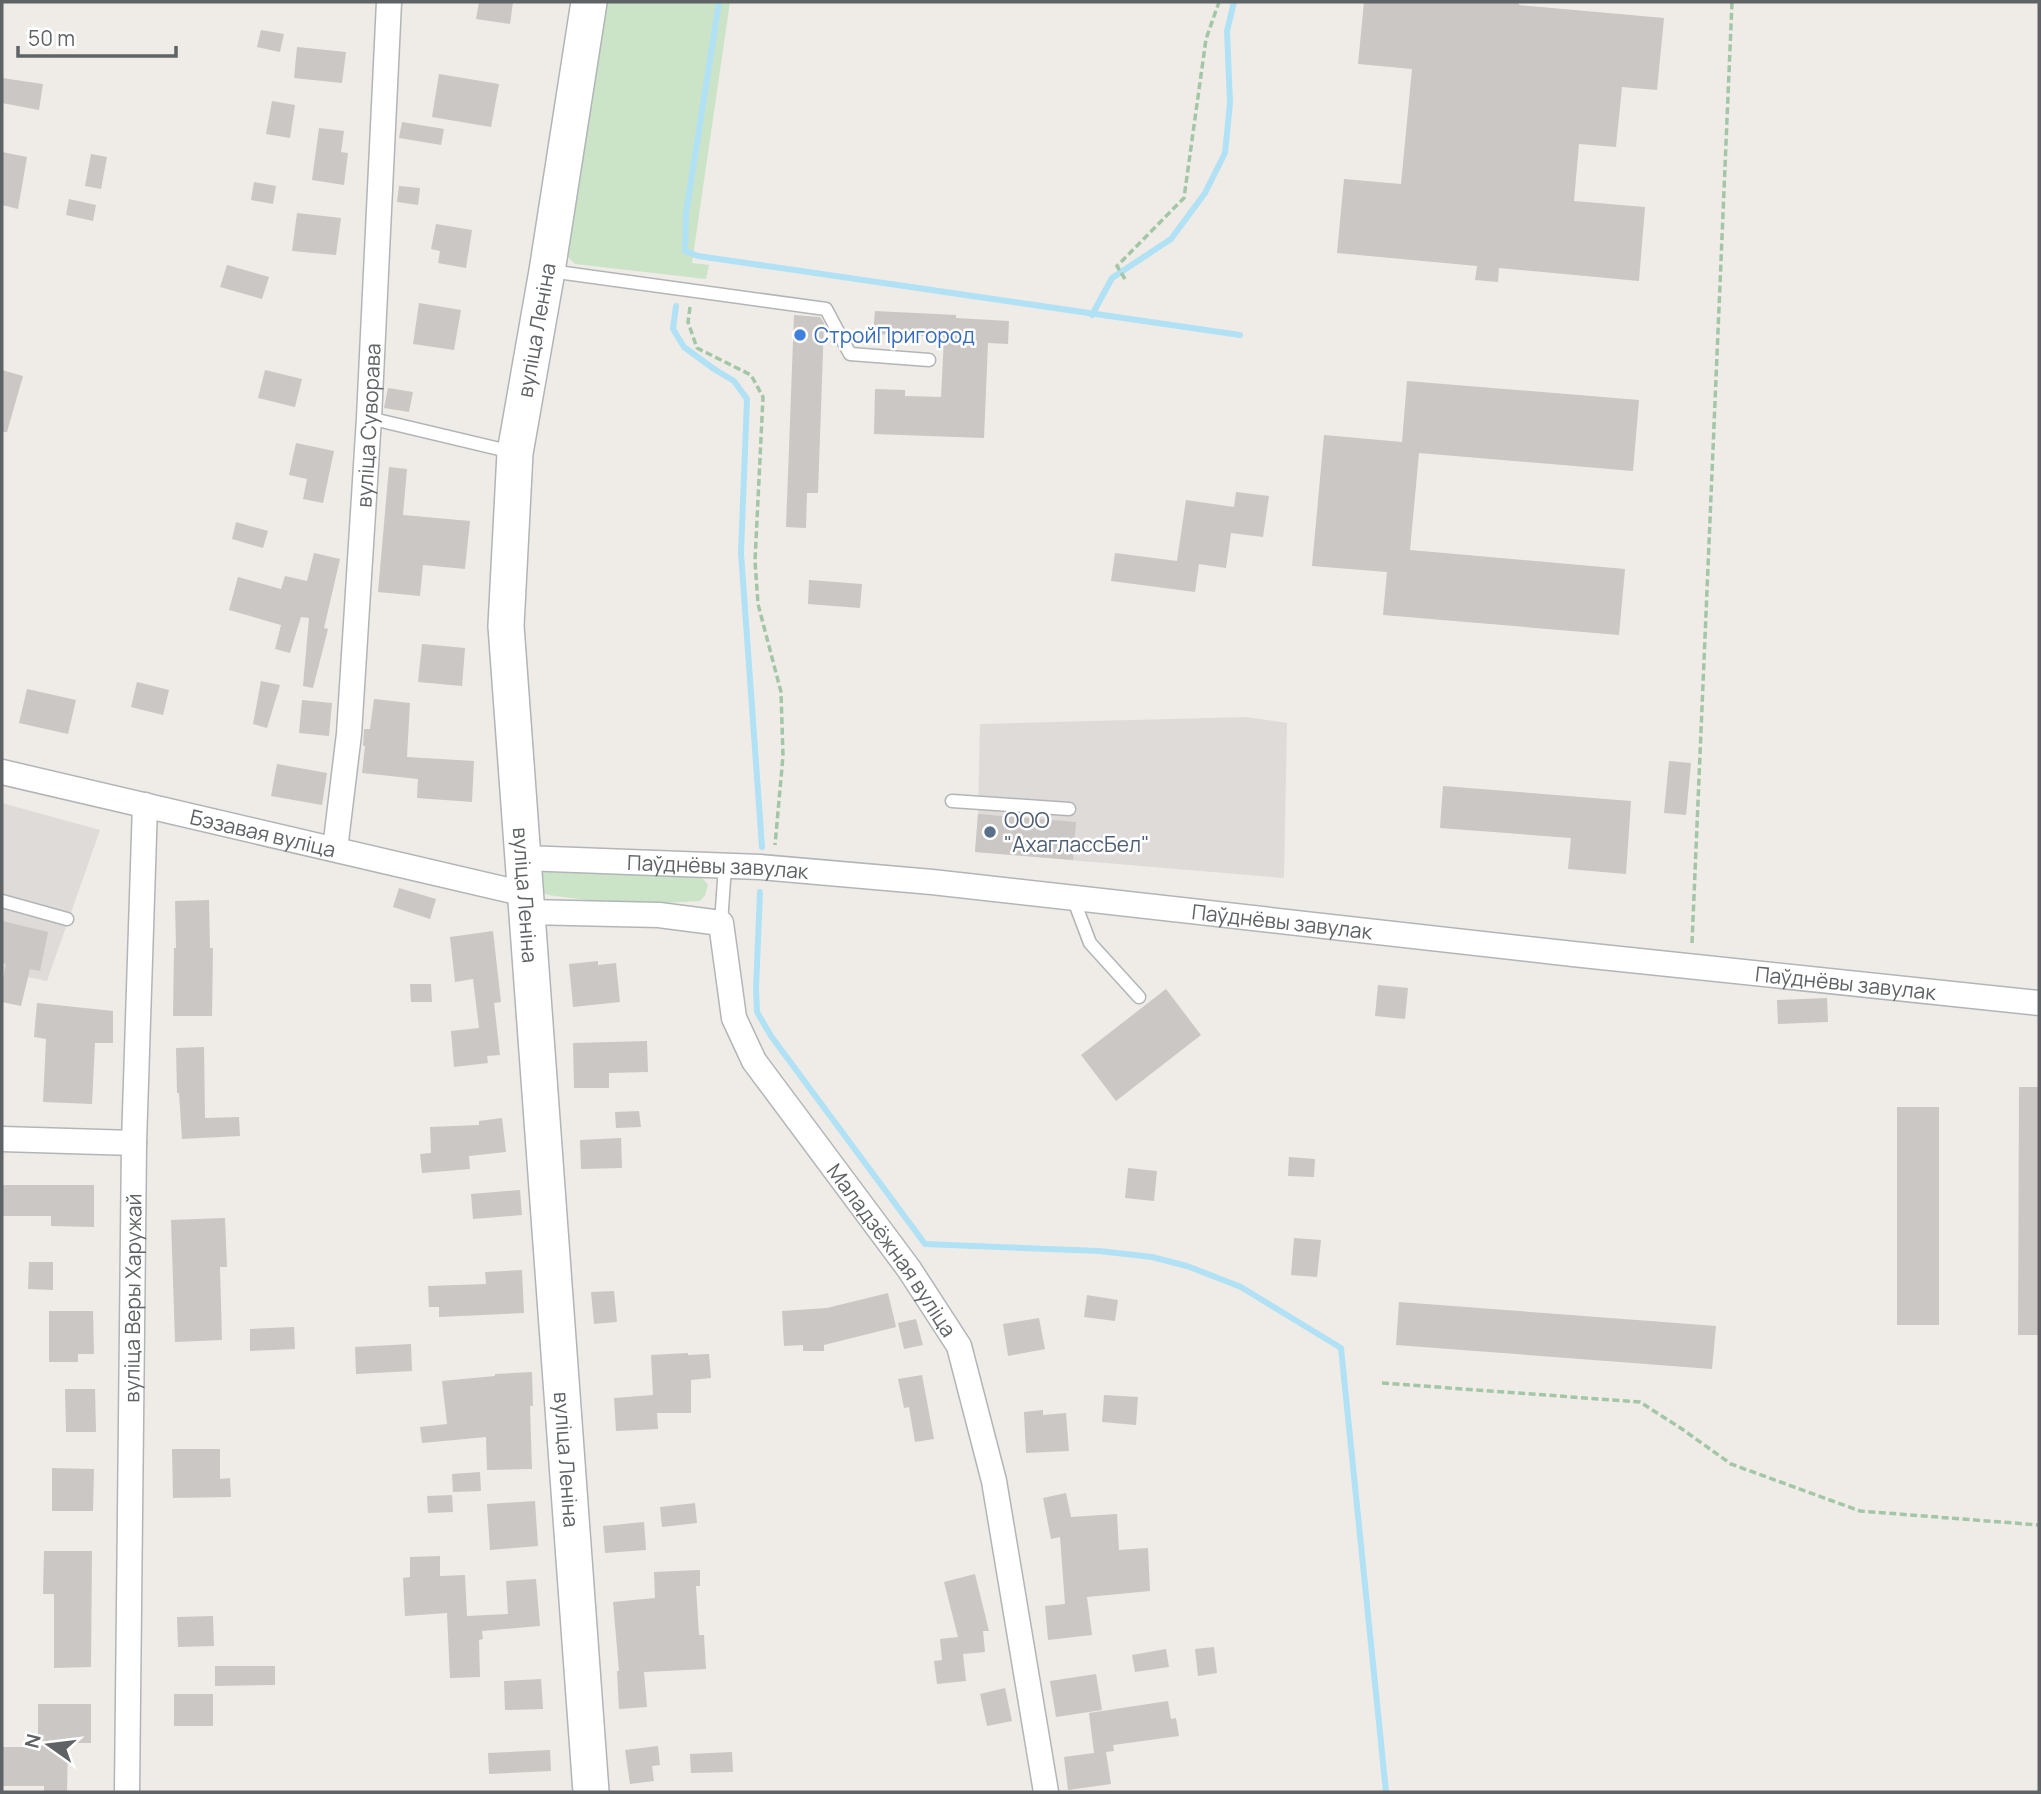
<svg xmlns="http://www.w3.org/2000/svg" width="2041" height="1794" viewBox="0 0 2041 1794" font-family="Manrope,sans-serif">
  <rect width="100%" height="100%" fill="#efece7"/>
  <g fill="#dedbd9">
    <path d="M1246,717L1287,723L1284,878L975,852L978,814L980,724Z"/>
    <path d="M2,803L100,830L47,981L2,972Z"/>
  </g>
  <g fill="#cbe3c7">
    <path d="M603,2H730L692,263L709,265L706,279L575,264L566,255Z"/>
    <path d="M543,867L701,876L708,885L705,895L700,901L626,905L548,895L540,891L538,873Z"/>
  </g>
  <g fill="none" stroke-linecap="round" stroke-linejoin="round">
    <g stroke="#b1e1f5" stroke-width="6">
      <path d="M719,2L686,213L685,251L698,256L1240,335"/>
      <path d="M676,306L673,329L684,347L714,369L734,381L747,399L741,553L762,847"/>
      <path d="M1092,315L1112,278L1171,239L1205,193L1225,153L1230,103L1227,31L1234,2"/>
      <path d="M760,892L756,989L757,1012L771,1036L925,1244L1099,1251L1152,1257L1187,1266L1241,1287L1341,1348L1386,1792"/>
    </g>
  </g>
  <g fill="#cac7c4">
    <path d="M479,2H513L510,24L476,19Z"/>
    <path d="M1364,2H1519V5L1664,18L1657,90L1622,87L1616,147L1579,144L1574,201L1645,207L1639,281L1499,268L1498,282L1475,280L1477,266L1337,253L1344,179L1401,184L1412,69L1358,64Z"/>
    <path d="M261,30L284,34L280,52L257,47Z"/>
    <path d="M297,47L346,52L342,83L294,78Z"/>
    <path d="M439,74L499,84L491,127L432,117Z"/>
    <path d="M2,78L43,84L39,110L2,103Z"/>
    <path d="M272,101L295,105L290,138L266,134Z"/>
    <path d="M402,122L444,129L441,145L399,138Z"/>
    <path d="M319,128L344,131L341,152L348,153L344,185L312,180Z"/>
    <path d="M2,152L27,157L18,209L2,205Z"/>
    <path d="M91,154L107,157L101,189L85,186Z"/>
    <path d="M254,182L276,186L273,204L251,200Z"/>
    <path d="M399,186L420,188L418,205L397,202Z"/>
    <path d="M69,199L96,205L93,221L66,215Z"/>
    <path d="M297,213L341,218L336,255L292,251Z"/>
    <path d="M436,224L472,230L466,268L438,263L440,251L431,249Z"/>
    <path d="M227,265L269,277L262,299L220,287Z"/>
    <path d="M419,303L461,310L454,350L413,344Z"/>
    <path d="M875,311L956,315V318L1009,321L1008,344L988,343L984,438L874,434L875,389L905,390V396L941,397L944,337L873,334Z"/>
    <path d="M794,315L820,317L824,323L818,493H807L806,528L786,527Z"/>
    <path d="M2,370L23,376L7,432H2Z"/>
    <path d="M265,370L302,379L295,407L258,398Z"/>
    <path d="M1407,381L1639,400L1633,471L1419,453L1410,550L1625,569L1619,635L1383,615L1387,572L1312,566L1324,435L1402,442Z"/>
    <path d="M388,388L413,392L409,412L384,408Z"/>
    <path d="M296,443L334,451L323,503L303,499L307,479L289,475Z"/>
    <path d="M389,467L407,469L403,515L470,521L465,569L423,565L420,596L378,592Z"/>
    <path d="M1236,492L1269,496L1263,537L1231,533L1226,568L1199,564L1195,592L1111,581L1115,553L1177,561L1186,500L1234,507Z"/>
    <path d="M236,522L268,531L263,548L232,539Z"/>
    <path d="M314,553L340,559L324,628L328,629L313,688L303,686L309,618L301,617L290,653L275,649L281,625L229,610L238,577L281,589L285,576L307,581Z"/>
    <path d="M809,580L862,584L860,608L808,604Z"/>
    <path d="M422,644L465,648L462,686L418,682Z"/>
    <path d="M261,681L280,685L267,728L253,724Z"/>
    <path d="M137,682L169,690L163,715L131,707Z"/>
    <path d="M27,689L76,700L68,734L19,723Z"/>
    <path d="M374,699L410,703L407,757L474,761L472,802L417,798L418,779L362,773L365,746H363L364,729H370Z"/>
    <path d="M302,700L332,703L329,736L299,733Z"/>
    <path d="M1669,761L1691,763L1686,815L1664,813Z"/>
    <path d="M277,764L327,773L322,805L271,796Z"/>
    <path d="M1443,786L1631,801L1626,874L1568,869L1571,838L1440,828Z"/>
    <path d="M978,814L1076,822L1073,860L975,852Z"/>
    <path d="M399,888L436,899L430,919L393,907Z"/>
    <path d="M209,900L210,948H213L212,1016H173L174,948H176L175,901Z"/>
    <path d="M2,921L48,932L40,971L30,969L21,1006L2,1002V982L6,964L2,963Z"/>
    <path d="M493,931L501,1002L494,1003L500,1055L487,1056L488,1063L454,1067L451,1031L479,1028L473,979L455,982L450,937Z"/>
    <path d="M598,961V965L616,963L620,1002L573,1007L569,964Z"/>
    <path d="M410,984H431L432,1002H411Z"/>
    <path d="M1378,985L1408,988L1405,1019L1375,1016Z"/>
    <path d="M1166,989L1201,1035L1116,1101L1081,1055Z"/>
    <path d="M1827,998L1828,1022L1778,1024L1777,1000Z"/>
    <path d="M37,1003L113,1011V1043H95L92,1104L43,1102L46,1039L34,1037Z"/>
    <path d="M647,1041L648,1072L609,1073V1088H574L573,1043Z"/>
    <path d="M204,1047L205,1118L239,1117L240,1136L182,1139L179,1093H177L176,1048Z"/>
    <path d="M2019,1087H2039V1335H2018Z"/>
    <rect x="1897" y="1107" width="42" height="218"/>
    <path d="M639,1111L641,1127L616,1128L615,1112Z"/>
    <path d="M502,1118L506,1152L469,1156L470,1169L422,1173L420,1154L431,1153L430,1127L479,1125V1121Z"/>
    <path d="M621,1138L622,1168L581,1169L580,1140Z"/>
    <path d="M1289,1157L1315,1159L1314,1177L1288,1176Z"/>
    <path d="M1128,1168L1157,1171L1154,1201L1125,1198Z"/>
    <path d="M2,1185H94V1227L51,1226V1216H2Z"/>
    <path d="M520,1190L522,1215L473,1219L471,1194Z"/>
    <path d="M225,1218L227,1267H220L222,1340L175,1342L171,1220Z"/>
    <path d="M1294,1238L1321,1240L1317,1277L1291,1275Z"/>
    <path d="M29,1262H53V1290L28,1289Z"/>
    <path d="M522,1270L524,1313L439,1317V1307H429L428,1286L486,1284L485,1272Z"/>
    <path d="M614,1291L617,1322L594,1324L591,1292Z"/>
    <path d="M888,1293L896,1327L824,1345V1351H803V1345L784,1346L782,1311L827,1308Z"/>
    <path d="M1087,1295L1118,1300L1115,1321L1084,1317Z"/>
    <path d="M1399,1302L1716,1326L1712,1369L1396,1345Z"/>
    <path d="M49,1311H93L94,1354H78V1362H49Z"/>
    <path d="M1039,1318L1045,1349L1008,1356L1003,1324Z"/>
    <path d="M916,1319L923,1345L904,1349L898,1323Z"/>
    <path d="M294,1327L295,1349L250,1351V1329Z"/>
    <path d="M411,1344L412,1371L356,1374L355,1347Z"/>
    <path d="M688,1353V1355L709,1354L711,1378L691,1380V1413H657L658,1429L616,1431L614,1398L653,1395L651,1355Z"/>
    <path d="M532,1372L533,1406H530L532,1469L487,1470L486,1437L422,1443L420,1427L447,1424L442,1381L495,1376V1374Z"/>
    <path d="M922,1375L934,1439L915,1442L909,1407L904,1408L898,1379Z"/>
    <path d="M65,1389H95L96,1432H66Z"/>
    <path d="M1104,1395L1138,1397L1136,1425L1102,1422Z"/>
    <path d="M1043,1410V1415L1066,1413L1069,1451L1026,1453L1024,1412Z"/>
    <path d="M172,1449H220V1479L230,1478L231,1497L173,1498Z"/>
    <path d="M52,1468L94,1469L93,1511H52Z"/>
    <path d="M480,1472L481,1491L453,1492L452,1474Z"/>
    <path d="M1066,1493L1071,1517L1117,1514L1119,1550L1148,1548L1150,1591L1087,1597L1092,1635L1048,1640L1045,1606L1065,1604L1060,1537L1051,1539L1043,1498Z"/>
    <path d="M452,1495L453,1512L428,1513L427,1496Z"/>
    <path d="M535,1501L538,1546L490,1550L487,1504Z"/>
    <path d="M695,1503L697,1523L662,1527L660,1507Z"/>
    <path d="M644,1522L646,1550L605,1553L603,1526Z"/>
    <path d="M44,1551H92L91,1667L54,1668V1594H43Z"/>
    <path d="M440,1556V1576L465,1575L467,1616L508,1614L506,1581L536,1579L540,1626L482,1631L483,1639L479,1640L480,1677L450,1678L447,1613L405,1616L403,1578L410,1577V1557Z"/>
    <path d="M700,1570V1586H696L699,1635H704L706,1669L644,1672L647,1707L619,1709L617,1671H619L613,1602L655,1598L654,1572Z"/>
    <path d="M975,1574L989,1631H983L985,1652L963,1654L966,1681L937,1684L934,1661L942,1660L940,1639L958,1637L944,1582Z"/>
    <path d="M213,1616L214,1646L178,1647L177,1617Z"/>
    <path d="M1214,1647L1217,1673L1198,1676L1195,1649Z"/>
    <path d="M1166,1649L1169,1667L1135,1672L1132,1655Z"/>
    <path d="M215,1666H275V1685L215,1686Z"/>
    <path d="M1096,1674L1102,1710L1056,1717L1050,1681Z"/>
    <path d="M541,1679L543,1709L505,1710L504,1681Z"/>
    <path d="M1005,1688L1012,1721L987,1726L980,1694Z"/>
    <rect x="174" y="1694" width="39" height="32"/>
    <path d="M1168,1701L1171,1719L1176,1718L1179,1736L1113,1745L1114,1751L1106,1752L1111,1784L1068,1790L1064,1757L1094,1753L1089,1713Z"/>
    <path d="M38,1704H91V1743H68L67,1792H44V1786H2V1747H38Z"/>
    <path d="M658,1746L660,1765L652,1766L654,1781L630,1784L625,1750Z"/>
    <path d="M550,1750L551,1771L489,1774L488,1753Z"/>
    <path d="M732,1752L733,1772L691,1773L690,1754Z"/>
  </g>
  <g fill="none" stroke-linecap="round" stroke-linejoin="round">
    <defs>
      <g id="lane">
        <path d="M550,271L826,309L850,354L929,360"/>
        <path d="M369,418L512,452"/>
        <path d="M952,801L1069,809"/>
        <path d="M1073,898L1090,943L1139,997"/>
        <path d="M2,901L67,919"/>
        <path d="M721,923L725,866"/>
      </g>
      <g id="street">
        <path id="s1" d="M2,772L525,894"/>
        <path id="s2" d="M335,849L349,734L369,418L389,2"/>
        <path id="s3" d="M524,858L760,867L932,882L1573,954L2039,1003"/>
        <path id="s4" d="M527,912L659,915L721,923L734,1018L754,1061L909,1269L959,1346L994,1481L1046,1792"/>
        <path d="M2,1139L134,1143"/>
        <path id="s5" d="M127,1792L134,1143L145,805"/>
      </g>
      <g id="secondary">
        <path id="s6" d="M589,2L547,271L515,453L506,626L591,1792"/>
      </g>
    </defs>
    <use href="#lane" stroke="#b2b5b7" stroke-width="15"/>
    <use href="#street" stroke="#b2b5b7" stroke-width="27"/>
    <use href="#secondary" stroke="#b1b5b8" stroke-width="38"/>
    <g stroke="#a3c6a7" stroke-width="3.5" stroke-dasharray="7 3.5" stroke-linecap="butt">
      <path d="M1125,279L1117,266L1184,198L1206,39L1219,2"/>
      <path d="M690,307L688,322L697,348L751,375L763,397L755,561L758,604L781,692L783,756L775,845"/>
      <path d="M1692,943L1732,2"/>
      <path d="M1382,1383L1640,1402L1682,1429L1731,1464L1860,1511L2039,1525"/>
    </g>
    <use href="#lane" stroke="#fff" stroke-width="12"/>
    <use href="#street" stroke="#fff" stroke-width="24"/>
    <use href="#secondary" stroke="#fff" stroke-width="35"/>
  </g>
  <circle fill="#3f7fe0" stroke="#fff" stroke-width="2.5" cx="800" cy="335" r="7"/>
  <circle fill="#5c6f8a" stroke="#fff" stroke-width="2.5" cx="990" cy="832" r="7"/>
  <g text-anchor="middle" dominant-baseline="central" stroke-width="5" stroke-linejoin="round" paint-order="stroke">
    <g font-size="21" fill="#5f6365" stroke="#fff">
      <text transform="translate(536 330) rotate(-80)">вуліца Леніна</text>
      <text stroke="none"><textPath href="#s2" startOffset="425">вуліца Суворава</textPath></text>
      <text stroke="none"><textPath href="#s1" startOffset="268">Бэзавая вуліца</textPath></text>
      <text stroke="none"><textPath href="#s3" startOffset="194">Паўднёвы завулак</textPath></text>
      <text stroke="none"><textPath href="#s6" startOffset="900">вуліца Леніна</textPath></text>
      <text stroke="none"><textPath href="#s3" startOffset="761">Паўднёвы завулак</textPath></text>
      <text stroke="none"><textPath href="#s3" startOffset="1328">Паўднёвы завулак</textPath></text>
      <text stroke="none"><textPath href="#s4" startOffset="572">Маладзёжная вуліца</textPath></text>
      <text stroke="none"><textPath href="#s5" startOffset="494">вуліца Веры Харужай</textPath></text>
      <text stroke="none"><textPath href="#s6" startOffset="1466">вуліца Леніна</textPath></text>
    </g>
    <g font-size="21" fill="#366cbe" stroke="#fff" text-anchor="start">
      <text x="814" y="335">СтройПригород</text>
    </g>
    <g font-size="21" fill="#4e5e75" stroke="#fff" text-anchor="start">
      <text x="1004" y="820">ООО<tspan x="1004" dy="24">"АхаглассБел"</tspan></text>
    </g>
  </g>
  <rect width="2041" height="1794" fill="none" stroke="#5f6365" stroke-width="7"/>
  <g transform="translate(49 1745) rotate(284)" stroke="#ffffff" stroke-width="5" paint-order="stroke">
  <path d="M0-5L12 26L0 18L-12 26Z" fill="#5f6365"/>
  <text y="-10" font-size="19" font-weight="bold" text-anchor="middle" fill="#5f6365">N</text>
  </g>
  <path d="M18 46v10h158v-10" fill="none" stroke="#5f6365" stroke-width="3.5"/>
  <text x="28" y="46" font-size="21" fill="#5f6365" stroke="#ffffff" stroke-width="5" paint-order="stroke">50 m</text>
</svg>
